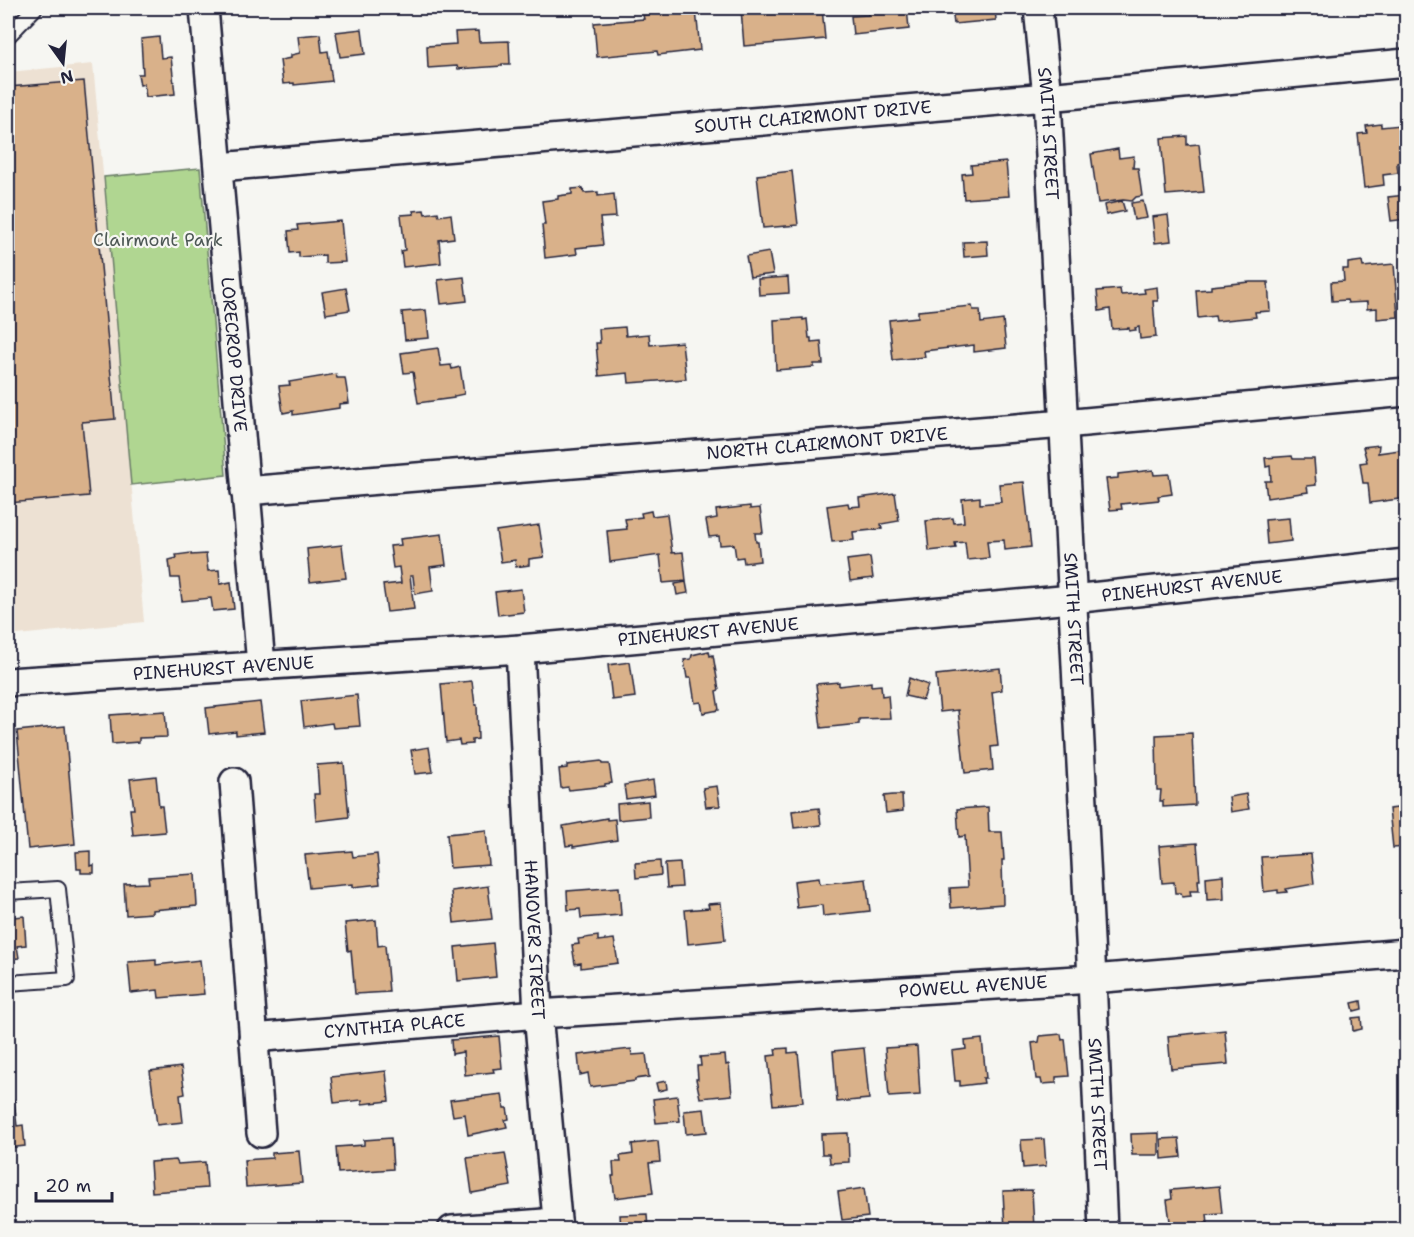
<svg xmlns="http://www.w3.org/2000/svg" width="1414" height="1237" viewBox="0 0 1414 1237" font-family="'Shantell Sans',sans-serif">
  <rect width="100%" height="100%" fill="#f6f6f2"/>
  <filter id="ink" filterUnits="userSpaceOnUse"><feTurbulence type="fractalNoise" baseFrequency=".0167" numOctaves="2"/><feDisplacementMap in="SourceGraphic" scale="12" xChannelSelector="R" yChannelSelector="G"/><feConvolveMatrix kernelMatrix="1 2 1 2 8 2 1 2 1" color-interpolation-filters="sRGB"/></filter>
  <g filter="url(#ink)">
    <path fill="#ede1d3" d="M93,64L144,622L8,636V72Z"/>
    <path fill="#b0d691" stroke="#697c66" stroke-width="1.5" d="M200,168L226,475L131,485L104,177Z"/>
    <g fill="#d9b18a" stroke="#22223b" stroke-width="1.5">
      <path d="M752,8H822L825,39L744,46L741,9Z"/>
      <path d="M867,8H907L909,29L853,35L851,16L868,15Z"/>
      <path d="M952,8H995L996,20L954,24Z"/>
      <path d="M1327,8H1340V10L1328,12Z"/>
      <path d="M696,10L700,50L658,55L657,51L597,57L594,23L644,19L643,15Z"/>
      <path d="M362,29L365,54L340,57L336,32Z"/>
      <path d="M478,31L479,42L509,41L510,64H502V66L458,69L457,66L428,68L427,46L456,44L455,32Z"/>
      <path d="M320,34L322,52L328,51L332,81L294,85V83L283,84L280,60L291,58V55L300,53L298,36Z"/>
      <path d="M159,37L161,58L171,57L175,94L146,97L144,84L140,85L138,74H143L141,39Z"/>
      <path d="M84,81L115,419L82,422L89,496L8,503V87Z"/>
      <path d="M1381,124V127L1401,125L1405,162L1397,163L1398,173L1383,175L1384,185L1364,188L1358,134L1367,133L1366,126Z"/>
      <path d="M1187,136V145L1199,144L1204,192L1166,195L1161,138Z"/>
      <path d="M1118,149L1119,158L1134,156L1133,168H1138L1142,196L1136,197L1132,201L1123,200L1098,203L1091,154Z"/>
      <path d="M1006,162L1009,196L964,199L962,174L972,173L971,165Z"/>
      <path d="M792,171L798,225L763,228L757,175Z"/>
      <path d="M583,188L584,193L598,192V196L614,194L616,217L600,218L603,245L576,248L577,254L545,258L542,225H545L542,201L558,199V196L572,194V189Z"/>
      <path d="M1406,195V219L1391,221L1388,197Z"/>
      <path d="M1122,201L1125,211L1106,215L1104,205Z"/>
      <path d="M1143,201L1147,218L1134,220L1131,203Z"/>
      <path d="M424,210L425,214L438,212L439,216L451,214L454,238L439,240L441,263L403,267L401,251L405,250L401,215L414,214L413,211Z"/>
      <path d="M1168,215L1171,241L1155,243L1152,217Z"/>
      <path d="M341,221L345,262L325,263V255L299,257V252L290,253L288,231L298,230L297,225Z"/>
      <path d="M987,241L988,255L964,257L963,242Z"/>
      <path d="M769,252L773,274L750,277L746,256Z"/>
      <path d="M1362,261L1363,267L1394,264L1398,317L1377,319V308L1367,309V302L1348,303L1347,300L1332,301L1331,282L1344,281L1343,269H1348V263Z"/>
      <path d="M464,277L467,301L441,304L438,280Z"/>
      <path d="M788,277L789,293L759,295L758,279Z"/>
      <path d="M1250,282H1268L1270,311L1255,312L1256,317L1216,321L1215,316L1198,318L1196,290L1211,289V286Z"/>
      <path d="M1157,287L1158,301H1153L1156,337L1140,339L1139,327L1135,328L1136,330L1129,331V328L1112,329L1110,309L1099,311L1097,291L1120,289L1121,295L1145,293L1144,289Z"/>
      <path d="M346,288L350,310L326,314L322,292Z"/>
      <path d="M972,306L973,310H980L981,323L1003,320L1006,348L974,352V345L924,351L925,357L893,360L889,320L918,317V311Z"/>
      <path d="M426,310L429,338L405,340L402,312Z"/>
      <path d="M803,318V320L807,319L809,338H811V342L821,341L823,364H814V367L776,370L774,320Z"/>
      <path d="M625,327L626,336L649,334L650,345L682,342L686,379L629,383L628,373L599,376L596,343H600L599,329Z"/>
      <path d="M438,348L441,366L451,365L452,369L460,367L464,394L454,396V398L418,403L413,372L404,373L401,353Z"/>
      <path d="M336,374L337,378H345L349,403L339,404V408L293,415V411L283,413L279,386L290,385L289,382Z"/>
      <path d="M1379,445L1378,453L1406,449V498L1370,503L1368,483H1363L1360,463L1367,462L1363,447Z"/>
      <path d="M1292,456L1293,459H1314L1316,485L1307,486L1308,492L1267,498L1265,481H1271L1270,466L1266,467L1265,458Z"/>
      <path d="M1153,470L1154,475L1169,474L1172,494L1158,496L1159,500L1121,504L1122,509L1110,510L1106,479L1118,478V474Z"/>
      <path d="M1024,482L1031,547L1005,550L1004,540L987,541L989,558L967,560L965,542L955,543L956,548L929,551L926,521L953,518L954,523L964,522L962,499L980,497V504L1001,502L999,484Z"/>
      <path d="M895,493L899,521L881,524L882,529L853,532L854,540L832,542L827,506L848,503L849,507L860,506L859,498Z"/>
      <path d="M750,506V509L760,508L763,533H755L756,542H758L760,561L744,563L743,557L736,558L734,544L720,545L719,536L709,537L706,520L717,518L716,510Z"/>
      <path d="M651,511L652,516L667,514L672,553L683,552L686,581L663,583L660,555L610,562L607,531L627,529L625,519L642,517L641,513Z"/>
      <path d="M1289,518L1291,541L1267,544L1265,520Z"/>
      <path d="M539,525L544,557L529,559V565L516,567L515,560L501,562L496,531Z"/>
      <path d="M442,534L446,565L430,567L433,591L415,594L413,576H410L414,609L387,612L383,585L401,583L399,567L393,568L390,546L401,545L400,539Z"/>
      <path d="M342,545L346,578L310,582L307,549Z"/>
      <path d="M191,553V555L206,554L208,571L219,570L220,584L231,582L234,609L213,611L211,598L182,601L179,578H171L169,560L177,558L176,555Z"/>
      <path d="M870,557L873,578L850,581L847,560Z"/>
      <path d="M686,582L688,593L677,595L675,584Z"/>
      <path d="M521,589L524,612L498,615L495,592Z"/>
      <path d="M709,651L710,656L713,655L719,690L716,691L719,710L703,713L701,702L695,703L691,678H687L684,660L691,659L692,655Z"/>
      <path d="M630,662L635,697L612,700L608,665Z"/>
      <path d="M1000,668L1002,690L992,692L998,746L991,747L993,770L965,773L958,710L940,712L936,675Z"/>
      <path d="M909,678L928,685L923,700L905,696Z"/>
      <path d="M472,681L475,705H477L478,739L472,740V744L460,745L459,740L446,742L441,684Z"/>
      <path d="M839,682V686L871,682V686L881,685L882,696L888,695L890,718L859,719V724L821,728L816,684Z"/>
      <path d="M357,695L360,726L333,728L332,723L304,727L301,701Z"/>
      <path d="M260,702L264,732L236,735V731L209,734L206,708Z"/>
      <path d="M165,711L167,737L139,738V742L112,744L110,715Z"/>
      <path d="M65,726L75,844L28,849L17,731Z"/>
      <path d="M1192,733L1195,805L1163,807V801H1160L1161,790H1157L1156,735Z"/>
      <path d="M429,747L433,772L415,774L411,750Z"/>
      <path d="M1406,750V774H1403L1401,751Z"/>
      <path d="M601,761L602,764H609L612,783L605,784V786L569,790L568,787L561,788L559,769L567,768V765Z"/>
      <path d="M344,763L349,817L316,821L314,794H319L317,765Z"/>
      <path d="M156,776L159,806H162L165,832L133,835L130,809H134L130,779Z"/>
      <path d="M653,780L655,795L626,799L624,785Z"/>
      <path d="M717,786L720,806L706,807L703,788Z"/>
      <path d="M1246,794L1249,809L1231,812L1229,797Z"/>
      <path d="M893,795H902L903,811L886,813L884,796Z"/>
      <path d="M648,801L649,817L618,820L617,804Z"/>
      <path d="M988,807L989,832H1002L1004,860H1002L1003,904L951,908L950,888L968,887L965,836L959,837L957,809Z"/>
      <path d="M1406,807V847L1393,848L1389,809Z"/>
      <path d="M819,808L821,825L794,828L792,811Z"/>
      <path d="M607,818V820L615,819L617,840L573,847V845L566,846L563,826Z"/>
      <path d="M486,830L489,865L450,868L447,834Z"/>
      <path d="M1197,843L1200,880H1198L1199,891H1190L1191,896L1182,897L1181,893H1175L1174,882L1162,883L1159,846Z"/>
      <path d="M90,851V866L94,865V873H81V869H77L76,852Z"/>
      <path d="M352,851L353,857L377,854L380,884L353,887V884L309,888L305,855Z"/>
      <path d="M1311,854L1314,884L1286,889L1287,892L1278,893V890L1264,892L1261,857Z"/>
      <path d="M660,861L661,875L636,878L635,863Z"/>
      <path d="M680,863L682,887L667,888L665,864Z"/>
      <path d="M195,874L197,906L152,910V913L126,915L124,884L149,883L148,877Z"/>
      <path d="M1223,875L1224,899L1207,900L1206,877Z"/>
      <path d="M819,878L820,884L866,879L870,911L823,916L822,905L797,908L794,881Z"/>
      <path d="M488,886L492,919L454,923L451,891Z"/>
      <path d="M619,887L621,915L581,918L580,909L568,910L567,891Z"/>
      <path d="M721,903L725,940L688,944L685,910L709,908L708,904Z"/>
      <path d="M8,913H14V917L24,916L26,945L17,946L19,958L8,959Z"/>
      <path d="M376,920L378,946L385,945L389,992L355,994L351,950L348,951L345,923Z"/>
      <path d="M598,936V941L614,939L618,963L581,968V963L575,964L572,945L579,944L578,939Z"/>
      <path d="M493,943L496,977L458,981L455,947Z"/>
      <path d="M156,960V965L200,960L204,994L159,998L158,990L131,993L128,962Z"/>
      <path d="M1361,1001L1362,1009L1354,1011L1352,1003Z"/>
      <path d="M1361,1017L1362,1029L1353,1031L1352,1018Z"/>
      <path d="M1225,1030L1228,1064L1171,1069L1168,1036Z"/>
      <path d="M1061,1034L1062,1040L1065,1039L1069,1076L1056,1077V1083L1042,1084L1041,1079H1036L1032,1043L1039,1042L1040,1036Z"/>
      <path d="M499,1036L502,1068L493,1069L494,1072L465,1075L463,1052L452,1054L451,1040Z"/>
      <path d="M982,1039L986,1078H983L984,1083L960,1086V1081H955L952,1051L966,1049L965,1041Z"/>
      <path d="M917,1046L920,1095L889,1097L885,1048Z"/>
      <path d="M788,1048V1053L798,1052L803,1102L773,1105L768,1056L776,1055L775,1049Z"/>
      <path d="M864,1048L869,1099L837,1102L833,1051Z"/>
      <path d="M631,1049L632,1055L646,1054L649,1077L635,1079V1081L590,1087L588,1073L580,1075L578,1055Z"/>
      <path d="M725,1055L726,1065L729,1064L732,1095L700,1098L696,1079H698L697,1066H701L700,1057Z"/>
      <path d="M181,1067L185,1094L180,1095L183,1122L157,1125L150,1071Z"/>
      <path d="M386,1071L389,1101L362,1104V1100L334,1103L331,1077Z"/>
      <path d="M666,1081L667,1089L658,1091L656,1083Z"/>
      <path d="M502,1094L504,1108H507L509,1119L505,1120L507,1127L468,1135L465,1114L453,1116L450,1100Z"/>
      <path d="M677,1096L680,1121L656,1123L653,1099Z"/>
      <path d="M14,1100L17,1126L23,1125L25,1146L8,1148V1101Z"/>
      <path d="M704,1109L707,1132L686,1134L684,1111Z"/>
      <path d="M848,1133L849,1162L830,1163L829,1154H822L821,1134Z"/>
      <path d="M1159,1133V1155H1132L1131,1134Z"/>
      <path d="M391,1138L393,1169L338,1173L336,1147L364,1145V1140Z"/>
      <path d="M1179,1138L1181,1157L1162,1159L1161,1139Z"/>
      <path d="M1044,1139L1046,1166L1023,1168L1021,1140Z"/>
      <path d="M658,1141L660,1162L649,1163L653,1193L615,1198L612,1176H614L613,1162H621L620,1156L633,1154L632,1144Z"/>
      <path d="M299,1151L302,1183L246,1187L244,1160L272,1158V1153Z"/>
      <path d="M505,1153L511,1186L472,1193L467,1158Z"/>
      <path d="M176,1160L178,1164L205,1162L207,1188L152,1192L150,1162Z"/>
      <path d="M1219,1186L1222,1213L1207,1214L1208,1223L1171,1228L1167,1200L1172,1199L1171,1190Z"/>
      <path d="M864,1188L868,1217L842,1220L838,1192Z"/>
      <path d="M1032,1190L1034,1229L1005,1230L1003,1191Z"/>
      <path d="M647,1214L648,1230H621L620,1215Z"/>
    </g>
    <g fill="none" stroke-linecap="round" stroke-linejoin="round">
      <defs>
        <g id="lane">
          <path d="M8,36L35,8"/>
          <path d="M8,892L58,889L67,979L8,983"/>
        </g>
        <g id="street">
          <path id="s1" d="M204,8L261,665"/>
          <path id="s2" d="M1038,8L1047,97L1092,979L1103,1230"/>
          <path id="s3" d="M219,167L1047,97L1406,63"/>
          <path id="s4" d="M245,491L1064,424L1406,392"/>
          <path id="s5" d="M520,649L538,1014L558,1230"/>
          <path id="s6" d="M8,682L520,649L1072,599L1406,563"/>
          <path d="M234,782L261,1133"/>
          <path id="s7" d="M253,1038L538,1014L1092,979L1406,953"/>
          <path d="M452,1230L557,1222"/>
        </g>
      </defs>
      <use href="#lane" stroke="#22223b" stroke-width="18"/>
      <use href="#street" stroke="#22223b" stroke-width="32"/>
      <use href="#lane" stroke="#f6f6f2" stroke-width="14"/>
      <use href="#street" stroke="#f6f6f2" stroke-width="27"/>
    </g>
  </g>
  <g text-anchor="middle" dominant-baseline="central" stroke-width="4.5" stroke-linejoin="round" paint-order="stroke">
    <g font-size="18" fill="#22223b" stroke="#f6f6f2">
      <text stroke="none"><textPath href="#s3" startOffset="596">SOUTH CLAIRMONT DRIVE</textPath></text>
      <text stroke="none"><textPath href="#s2" startOffset="126">SMITH STREET</textPath></text>
      <text stroke="none"><textPath href="#s1" startOffset="348">LORECROP DRIVE</textPath></text>
      <text stroke="none"><textPath href="#s4" startOffset="584">NORTH CLAIRMONT DRIVE</textPath></text>
      <text stroke="none"><textPath href="#s6" startOffset="1188">PINEHURST AVENUE</textPath></text>
      <text stroke="none"><textPath href="#s2" startOffset="612">SMITH STREET</textPath></text>
      <text stroke="none"><textPath href="#s6" startOffset="702">PINEHURST AVENUE</textPath></text>
      <text stroke="none"><textPath href="#s6" startOffset="216">PINEHURST AVENUE</textPath></text>
      <text stroke="none"><textPath href="#s5" startOffset="291">HANOVER STREET</textPath></text>
      <text stroke="none"><textPath href="#s7" startOffset="722">POWELL AVENUE</textPath></text>
      <text stroke="none"><textPath href="#s7" startOffset="142">CYNTHIA PLACE</textPath></text>
      <text stroke="none"><textPath href="#s2" startOffset="1098">SMITH STREET</textPath></text>
    </g>
    <g font-size="18" fill="#4d5855" stroke="#f6f6f2">
      <text x="158" y="240">Clairmont Park</text>
    </g>
  </g>
  <rect width="1414" height="1237" fill="none" stroke="#f6f6f2" stroke-width="30"/>
  <rect x="15" y="15" width="1384" height="1207" fill="none" stroke="#22223b" stroke-width="2" filter="url(#ink)"/>
  <g transform="translate(63 63) rotate(165)" stroke="#f6f6f2" stroke-width="4.5" paint-order="stroke">
  <path d="M0-4.5L10 22L0 15L-10 22Z" fill="#22223b"/>
  <text y="-9" font-size="16" font-weight="bold" text-anchor="middle" fill="#22223b">N</text>
  </g>
  <path d="M36 1192v9h76v-9" fill="none" stroke="#22223b" stroke-width="3"/>
  <text x="45" y="1192" font-size="18" fill="#22223b" stroke="#f6f6f2" stroke-width="4.5" paint-order="stroke">20 m</text>
</svg>
